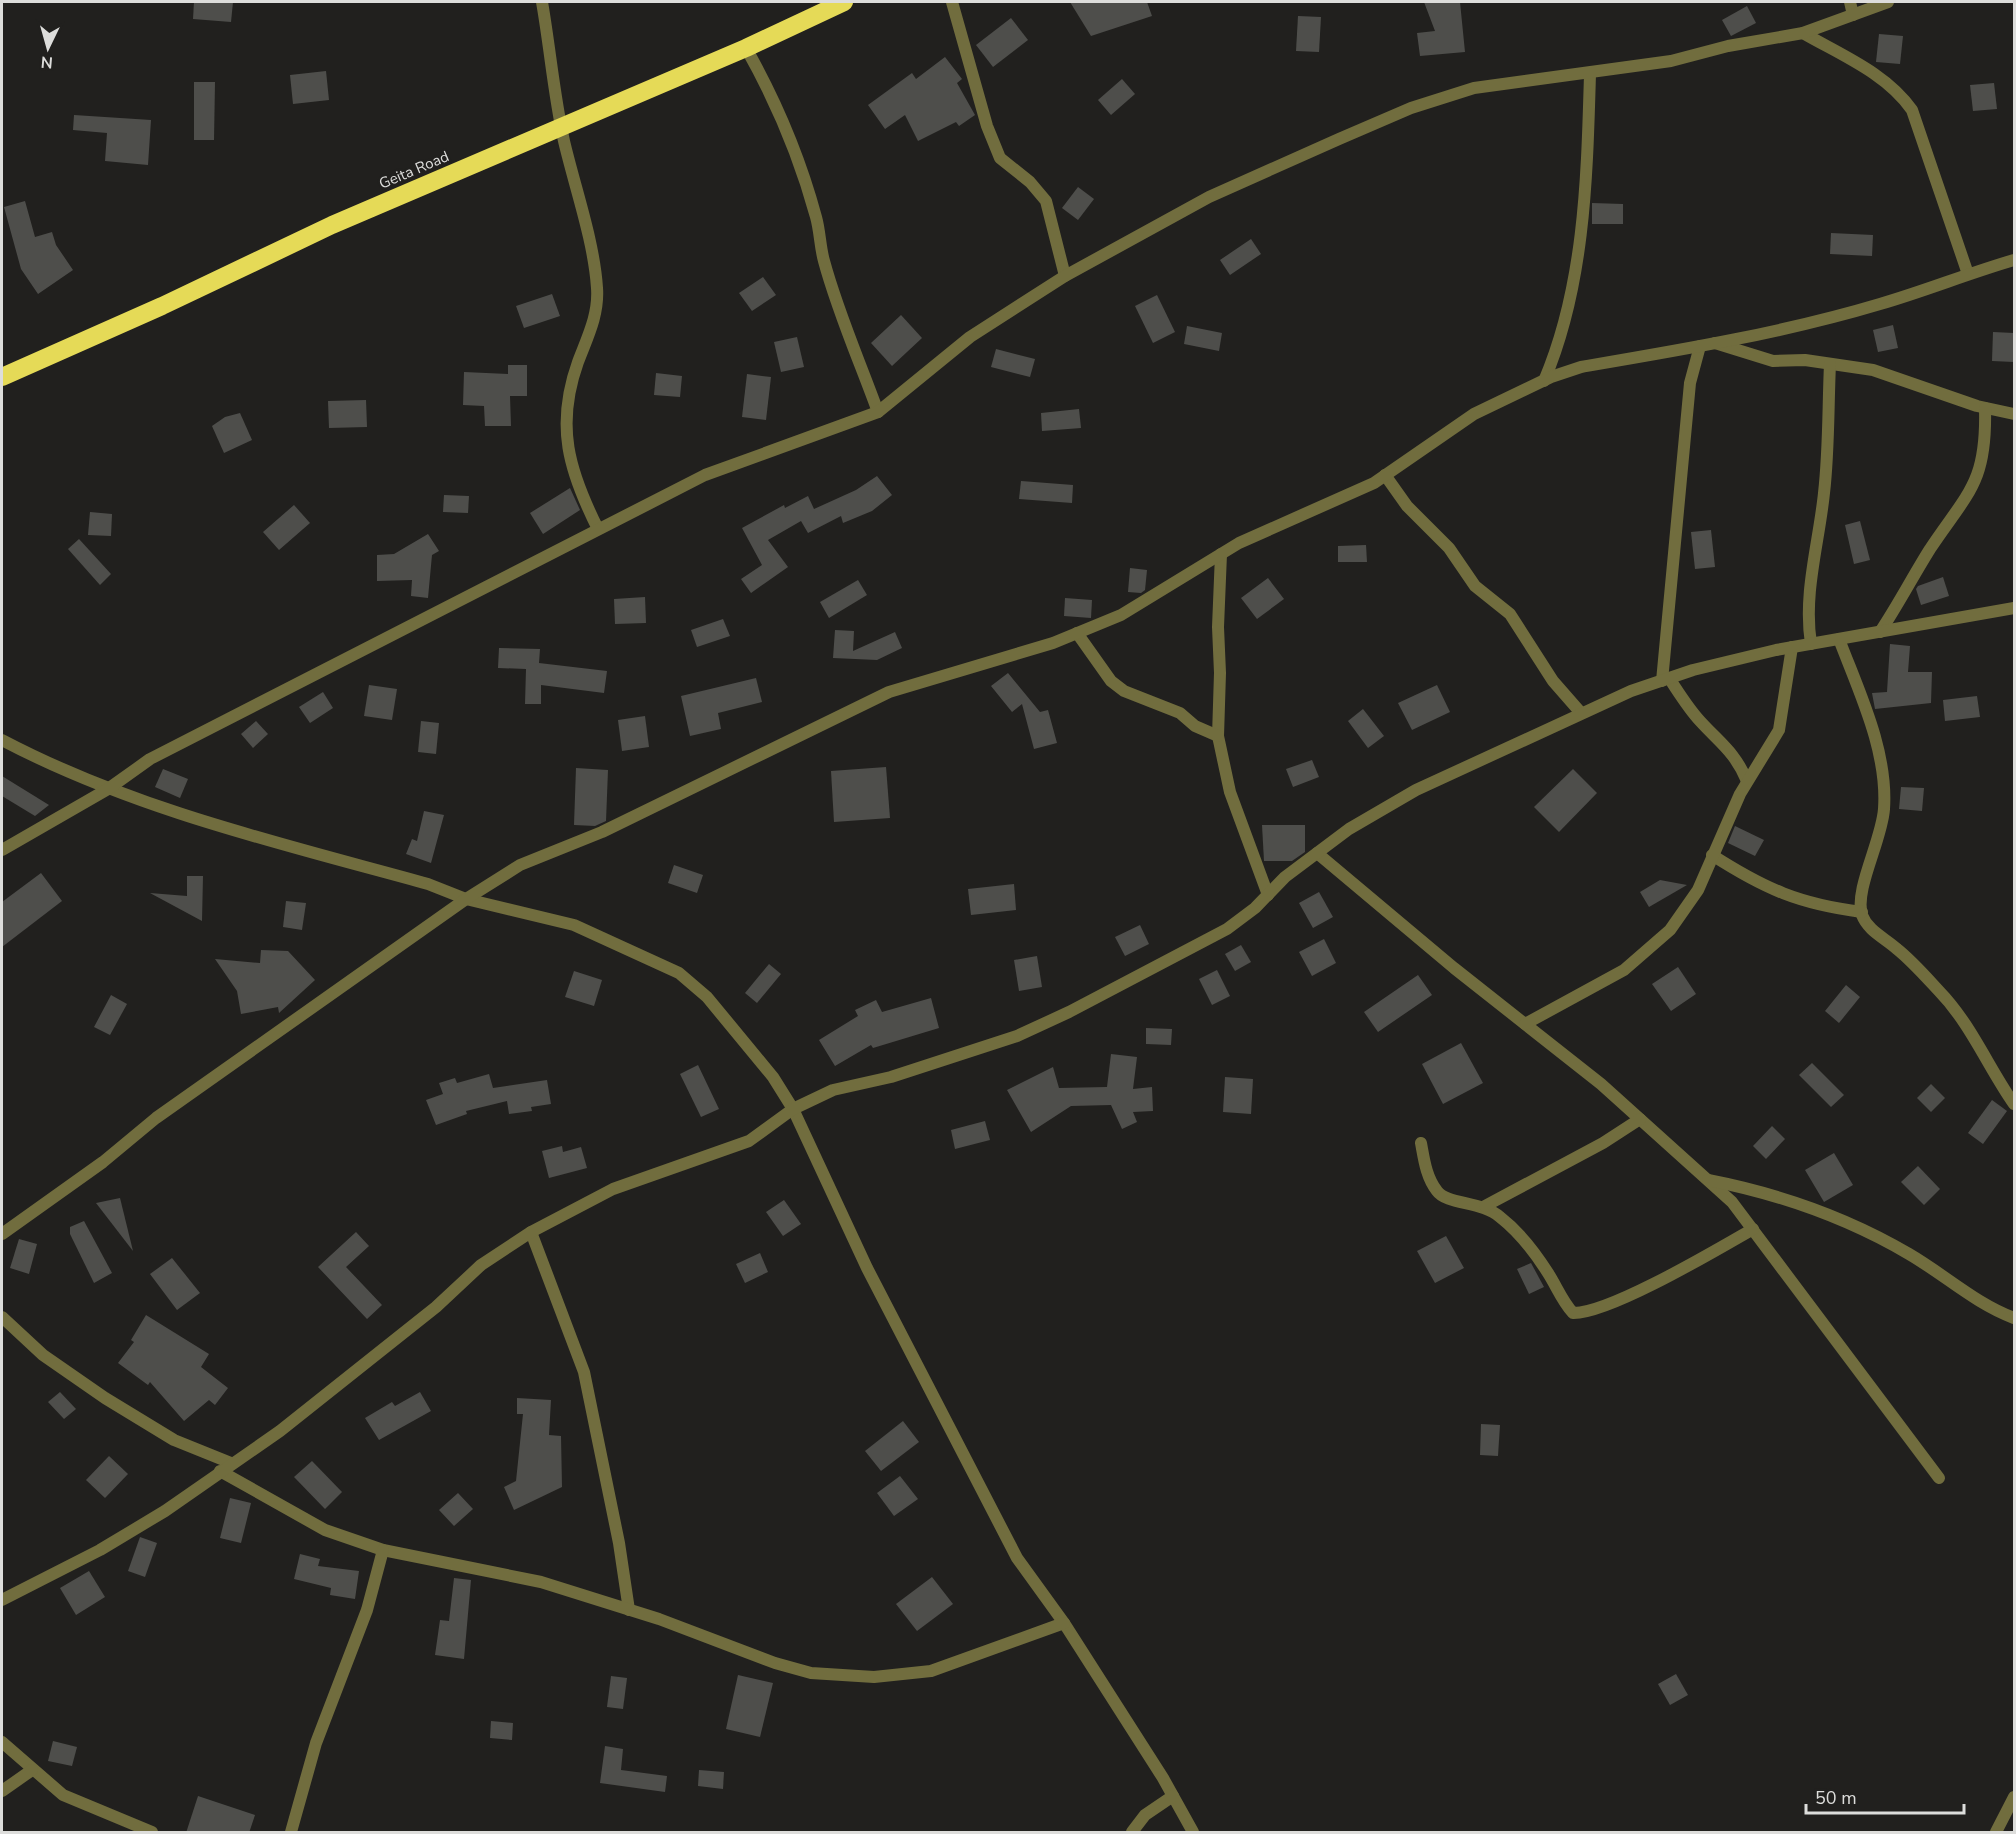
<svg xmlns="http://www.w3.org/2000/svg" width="2016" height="1834" viewBox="0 0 2016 1834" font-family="'Nunito Sans',sans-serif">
  <rect width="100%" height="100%" fill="#21201e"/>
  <g fill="#4e4e4b">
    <path d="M194,2H233L231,22L193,19Z"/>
    <path d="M1070,2H1147L1152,16L1091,36Z"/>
    <path d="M1424,2H1460L1465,52L1420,56L1417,33L1435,31Z"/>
    <path d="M1747,6L1756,23L1731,36L1722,20Z"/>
    <path d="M1298,16L1321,17L1319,52L1296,51Z"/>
    <path d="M1011,18L1028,40L993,67L976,45Z"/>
    <path d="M1879,34L1903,36L1900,64L1876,62Z"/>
    <path d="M945,57L962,79L957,83L975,115L959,126L956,122L918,141L905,115L885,129L868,105L912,73L916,79Z"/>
    <path d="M326,71L329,100L293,104L290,75Z"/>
    <path d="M1122,79L1135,94L1111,115L1098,100Z"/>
    <path d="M194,82H215L214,140H194Z"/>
    <path d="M1994,83L1997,109L1973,111L1970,85Z"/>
    <path d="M74,115L151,120L148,165L105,161L107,133L73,130Z"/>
    <path d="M1078,187L1094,199L1078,220L1062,208Z"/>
    <path d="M25,201L35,237L52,232L56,245L73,270L38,294L21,269L4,207Z"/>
    <path d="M1592,203L1623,204V224H1592Z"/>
    <path d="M1831,233L1873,235L1872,256L1830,254Z"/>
    <path d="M1251,239L1261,254L1230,275L1220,260Z"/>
    <path d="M763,277L776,295L752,311L739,293Z"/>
    <path d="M552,294L560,316L524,328L516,306Z"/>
    <path d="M1157,295L1175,332L1153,343L1135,306Z"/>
    <path d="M901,315L922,338L892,366L871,343Z"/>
    <path d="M1893,325L1898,348L1878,352L1873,330Z"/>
    <path d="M1187,326L1222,333L1219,351L1184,344Z"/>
    <path d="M1993,332L2014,333V362L1992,361Z"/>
    <path d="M797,337L804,367L781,372L774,342Z"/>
    <path d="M996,349L1035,359L1030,377L991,367Z"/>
    <path d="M508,365H527V396H510L511,426H485L484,406L463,405L464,372L508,374Z"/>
    <path d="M656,373L682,376L680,397L654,395Z"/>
    <path d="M747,374L771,377L766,420L742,417Z"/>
    <path d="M366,400L367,427L329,428L328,401Z"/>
    <path d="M1079,409L1081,428L1042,431L1041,413Z"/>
    <path d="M240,413L252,440L224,453L212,426L225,417Z"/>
    <path d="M877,476L892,495L872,511L843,523L841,516L808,533L801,521L768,540L788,567L751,593L741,579L762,565L742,528L784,505L785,508L808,496L814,509L856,490Z"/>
    <path d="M1021,481L1073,485L1072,503L1019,499Z"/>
    <path d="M570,488L580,510L543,534L530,513Z"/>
    <path d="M444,495L469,496L468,513L443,512Z"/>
    <path d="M294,505L310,523L279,550L263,532Z"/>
    <path d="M90,512L112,514L111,536L88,535Z"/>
    <path d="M1860,521L1870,560L1854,564L1845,525Z"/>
    <path d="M1711,530L1715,567L1695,569L1691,532Z"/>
    <path d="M428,534L439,551L432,555L428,598L411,596L412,580L377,581V555L394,554Z"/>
    <path d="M79,539L111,574L100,585L68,549Z"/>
    <path d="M1366,545L1367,562H1338V546Z"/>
    <path d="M1130,568L1147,570L1145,590L1141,593L1128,592Z"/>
    <path d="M1943,577L1949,596L1921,605L1916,589L1918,586Z"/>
    <path d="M1268,578L1284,599L1257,619L1241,598Z"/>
    <path d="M858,580L867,595L829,618L820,602Z"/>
    <path d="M645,597L646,623L615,624L614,599Z"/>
    <path d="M1065,598L1092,600L1091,618L1064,616Z"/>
    <path d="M723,619L730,636L697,647L691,630Z"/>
    <path d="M835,630L854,631L853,651L895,632L902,648L877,660L833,658Z"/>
    <path d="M1890,644L1910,646L1908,672H1932L1931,703L1875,709L1872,693L1887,692Z"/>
    <path d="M499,648L540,649L539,663L607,671L604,693L541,685V704H525L526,669L498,668Z"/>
    <path d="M1008,673L1040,712L1048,710L1057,743L1034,749L1022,704L1012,712L991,686Z"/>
    <path d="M756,678L762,702L718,713L721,729L690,736L681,696Z"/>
    <path d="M369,685L397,689L392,720L364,716Z"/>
    <path d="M1437,685L1450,712L1412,730L1398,703Z"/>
    <path d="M323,692L333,708L310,723L299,707Z"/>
    <path d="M1977,696L1980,717L1945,721L1943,700Z"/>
    <path d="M1363,709L1384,736L1368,748L1348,721Z"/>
    <path d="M645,716L649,747L622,751L618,720Z"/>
    <path d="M256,721L268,734L253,748L241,734Z"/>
    <path d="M421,721L439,723L436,754L418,752Z"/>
    <path d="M1312,760L1319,777L1293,787L1286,769Z"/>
    <path d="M886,767L890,818L834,822L831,771Z"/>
    <path d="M576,768L608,770L606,821L595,826L574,825Z"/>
    <path d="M163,769L188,779L180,798L155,787Z"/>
    <path d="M1573,769L1597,793L1559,832L1534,807Z"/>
    <path d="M2,776L49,805L35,816L2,796Z"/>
    <path d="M1901,787L1924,788L1922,811L1899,809Z"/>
    <path d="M424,811L444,815L431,863L406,854L412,839L417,841Z"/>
    <path d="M1262,825H1305V852L1292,861H1264Z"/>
    <path d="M1735,826L1764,840L1755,856L1728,843Z"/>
    <path d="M674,865L703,875L697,893L668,883Z"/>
    <path d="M41,873L62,901L2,947V902Z"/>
    <path d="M187,876H203L202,921L150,893L187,896Z"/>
    <path d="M1660,880L1687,885L1649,907L1640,892Z"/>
    <path d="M1014,884L1016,910L971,915L968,889Z"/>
    <path d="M1319,892L1333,917L1313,928L1299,903Z"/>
    <path d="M286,901L306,903L302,930L283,927Z"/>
    <path d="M1140,925L1149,944L1125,956L1115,937Z"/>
    <path d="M1324,939L1336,963L1312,976L1299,952Z"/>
    <path d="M1241,945L1251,962L1235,971L1225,954Z"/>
    <path d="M261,950L288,951L315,980L279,1013L278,1007L241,1014L237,991L215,959L260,963Z"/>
    <path d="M1037,956L1042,987L1019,991L1014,960Z"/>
    <path d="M769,964L781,974L757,1003L745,993Z"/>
    <path d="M1678,967L1696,994L1671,1011L1652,984Z"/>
    <path d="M1217,970L1230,996L1212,1005L1199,979Z"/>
    <path d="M574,971L602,980L594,1006L565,997Z"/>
    <path d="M1418,975L1432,995L1378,1032L1364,1012Z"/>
    <path d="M1846,985L1860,997L1839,1023L1825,1011Z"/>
    <path d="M111,995L127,1004L110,1035L94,1027Z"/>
    <path d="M931,998L939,1028L873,1048L871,1045L835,1066L819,1040L858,1016L855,1010L876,1000L882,1012Z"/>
    <path d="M1146,1028L1172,1029L1171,1045L1146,1044Z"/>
    <path d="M1461,1043L1483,1083L1443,1104L1422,1064Z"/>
    <path d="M1111,1054L1137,1057L1133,1089L1152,1087L1153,1111L1133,1112L1137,1122L1122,1129L1111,1105L1071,1106L1031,1132L1007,1090L1053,1067L1059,1088L1107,1087Z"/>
    <path d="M1812,1063L1844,1095L1831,1107L1799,1075Z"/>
    <path d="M698,1065L719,1109L701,1117L680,1074Z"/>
    <path d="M489,1074L493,1088L547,1080L551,1104L531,1107L532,1111L509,1114L507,1101L466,1111L467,1114L436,1125L426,1100L443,1094L439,1083L455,1078L457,1083Z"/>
    <path d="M1225,1077L1253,1079L1251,1114L1223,1112Z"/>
    <path d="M1931,1084L1945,1098L1931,1112L1917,1098Z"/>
    <path d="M1992,1100L2007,1111L1983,1144L1968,1133Z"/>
    <path d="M985,1121L990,1140L955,1149L951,1130Z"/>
    <path d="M1772,1126L1785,1139L1766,1159L1753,1146Z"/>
    <path d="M562,1146L563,1152L581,1147L587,1168L549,1178L542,1151Z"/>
    <path d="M1834,1153L1853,1185L1824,1202L1805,1170Z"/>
    <path d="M1918,1166L1940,1189L1924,1205L1901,1182Z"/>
    <path d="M120,1198L133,1251L96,1203Z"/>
    <path d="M784,1200L801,1224L783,1236L766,1212Z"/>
    <path d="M84,1221L112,1273L94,1283L70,1234V1227Z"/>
    <path d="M356,1232L369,1246L346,1267L382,1305L367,1319L318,1267Z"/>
    <path d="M1446,1236L1464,1268L1435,1283L1417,1251Z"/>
    <path d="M19,1239L37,1244L29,1274L10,1268Z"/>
    <path d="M760,1253L768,1272L745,1283L736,1264Z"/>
    <path d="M172,1258L200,1293L177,1310L150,1274Z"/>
    <path d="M1531,1263L1544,1287L1529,1294L1517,1269Z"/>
    <path d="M146,1315L209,1354L201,1367L228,1388L215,1405L209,1400L184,1421L150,1382L148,1385L118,1363L134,1342L131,1340Z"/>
    <path d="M60,1392L76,1409L64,1419L48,1402Z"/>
    <path d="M420,1392L431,1411L379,1440L365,1418L392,1402L395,1406Z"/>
    <path d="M517,1398L551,1400L549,1435L561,1436L562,1487L514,1510L504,1487L516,1481L523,1414H517Z"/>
    <path d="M903,1421L919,1442L881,1471L865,1451Z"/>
    <path d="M1481,1424L1500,1425L1498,1456L1480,1455Z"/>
    <path d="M109,1456L128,1474L105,1498L86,1480Z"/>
    <path d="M312,1461L342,1492L325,1509L294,1477Z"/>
    <path d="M900,1476L918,1499L894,1516L877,1493Z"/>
    <path d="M458,1493L473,1509L454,1526L439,1510Z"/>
    <path d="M230,1498L251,1503L241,1543L220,1538Z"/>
    <path d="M140,1537L157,1543L145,1577L128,1571Z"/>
    <path d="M300,1554L320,1559L318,1566L359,1571L355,1599L330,1595L331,1588L294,1579Z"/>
    <path d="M89,1571L105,1597L76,1615L60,1588Z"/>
    <path d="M932,1577L953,1604L917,1631L896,1604Z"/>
    <path d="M454,1578L471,1580L464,1659L435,1655L440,1620L449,1621Z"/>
    <path d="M1676,1674L1688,1695L1670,1705L1658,1684Z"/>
    <path d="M738,1675L773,1683L760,1737L726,1729Z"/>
    <path d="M611,1676L627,1678L623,1709L607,1707Z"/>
    <path d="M491,1721L513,1723L512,1740L490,1738Z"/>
    <path d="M53,1741L77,1747L72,1766L48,1761Z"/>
    <path d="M605,1746L623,1749L621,1770L667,1776L665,1792L600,1783Z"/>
    <path d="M699,1770L724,1772L723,1789L698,1786Z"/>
    <path d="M198,1796L255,1815L249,1833H186Z"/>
  </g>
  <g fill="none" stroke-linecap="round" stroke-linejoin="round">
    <g stroke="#716d3e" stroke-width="12">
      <path d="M542,2C550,48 554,96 564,141C575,188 594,241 597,288C599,315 587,338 578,362C555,426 569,471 598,529"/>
      <path d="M952,2L987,126L1000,158L1030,182L1046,201L1065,276"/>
      <path d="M1850,2L1853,15"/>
      <path d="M1803,33C1841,55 1886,73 1912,110L1968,274"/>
      <path d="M746,48C776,101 800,158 816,217C820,231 820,247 824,261C838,313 860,362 878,412"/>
      <path d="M1715,343L1773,361L1805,360L1873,370L1977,406L2014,414"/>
      <path d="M1544,381C1585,285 1587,176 1590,74"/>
      <path d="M1385,475L1407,506L1449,548L1475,586L1510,614L1553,681L1581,713"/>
      <path d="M1221,554L1218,627L1220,673L1218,736L1230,792L1268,895"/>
      <path d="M1880,632C1898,605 1913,576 1930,549C1968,492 1987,483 1985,408"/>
      <path d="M1077,633L1111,681L1124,691L1180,713L1195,726L1218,736"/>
      <path d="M1839,639C1859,692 1888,751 1884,809C1882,840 1854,890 1862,915C1868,931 1885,938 1897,949C1912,961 1926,977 1939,991C1971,1024 1988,1067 2014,1104"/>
      <path d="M1811,644C1803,593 1819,543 1824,493C1829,450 1828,407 1830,364"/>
      <path d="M1669,678C1679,693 1688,708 1700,721C1720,743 1735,752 1747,781"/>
      <path d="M1662,681L1690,383L1700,346"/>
      <path d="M2,740C135,810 283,844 428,884L466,899L574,925L679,973L707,997L773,1077L793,1109L867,1268L1017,1558L1064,1623L1163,1778L1193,1832"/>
      <path d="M2,850L108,789L150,759L705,475L878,412L970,337L1065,276L1209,197L1339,139L1411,108L1474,88L1671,61L1728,46L1803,33L1888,2"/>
      <path d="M1317,853L1454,968L1601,1084L1732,1202L1939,1478"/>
      <path d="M1712,855C1765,889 1799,904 1862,912"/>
      <path d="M1525,1024L1624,970L1670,930L1698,890L1740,794L1779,730L1792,647"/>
      <path d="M1421,1143C1424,1159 1426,1177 1437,1191C1447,1205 1482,1201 1500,1217C1518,1231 1536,1254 1548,1273C1557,1287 1562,1301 1573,1313C1609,1314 1718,1249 1753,1229"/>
      <path d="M1708,1180C1780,1194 1846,1217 1909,1254C1945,1275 1976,1304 2014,1318"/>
      <path d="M1485,1206L1603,1143L1640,1119"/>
      <path d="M531,1232L584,1372L619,1543L629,1610"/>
      <path d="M2,1234L103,1162L156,1118L466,899L520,865L602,832L889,692L1053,643L1121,615L1239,543L1374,483L1474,414L1551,377L1581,367C1681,350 1783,333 1880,304C1925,291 1969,273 2014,260"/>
      <path d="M2,1317L43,1355L105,1398L174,1440L231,1463"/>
      <path d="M220,1471L325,1530L383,1550L541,1582L659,1619L775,1663L811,1673L874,1677L931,1671L1064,1623"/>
      <path d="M2,1600L100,1550L165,1511L280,1431L436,1307L481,1265L531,1232L613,1189L749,1141L793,1109L833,1090L891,1077L1017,1036L1069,1012L1227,929L1255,908L1285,877L1349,829L1416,790L1631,691L1693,670L1776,650L2014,608"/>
      <path d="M2,1742L63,1795L152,1832"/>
      <path d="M2,1791L32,1770"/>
      <path d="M291,1832L316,1743L367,1610L383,1550"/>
      <path d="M1132,1832L1145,1815L1173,1796"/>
      <path d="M1996,1832L2014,1797"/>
    </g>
    <path stroke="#e5da57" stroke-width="18" d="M2,377L162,306L332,225L746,48L844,2"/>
  </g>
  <g text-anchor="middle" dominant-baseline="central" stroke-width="4.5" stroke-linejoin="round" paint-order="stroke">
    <g font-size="15" fill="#dddddb" stroke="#21201e">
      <text transform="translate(414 170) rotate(-23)">Geita Road</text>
    </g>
  </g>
  <rect width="2016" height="1834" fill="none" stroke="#dddddb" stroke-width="6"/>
  <g transform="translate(48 48) rotate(185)" stroke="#21201e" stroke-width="4.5" paint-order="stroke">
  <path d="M0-4.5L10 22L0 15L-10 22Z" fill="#dddddb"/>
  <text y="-9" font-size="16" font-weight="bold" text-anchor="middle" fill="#dddddb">N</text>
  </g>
  <path d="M1806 1804v9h158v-9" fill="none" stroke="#dddddb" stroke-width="3"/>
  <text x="1815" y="1804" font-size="18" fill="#dddddb" stroke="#21201e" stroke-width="4.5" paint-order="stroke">50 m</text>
</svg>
